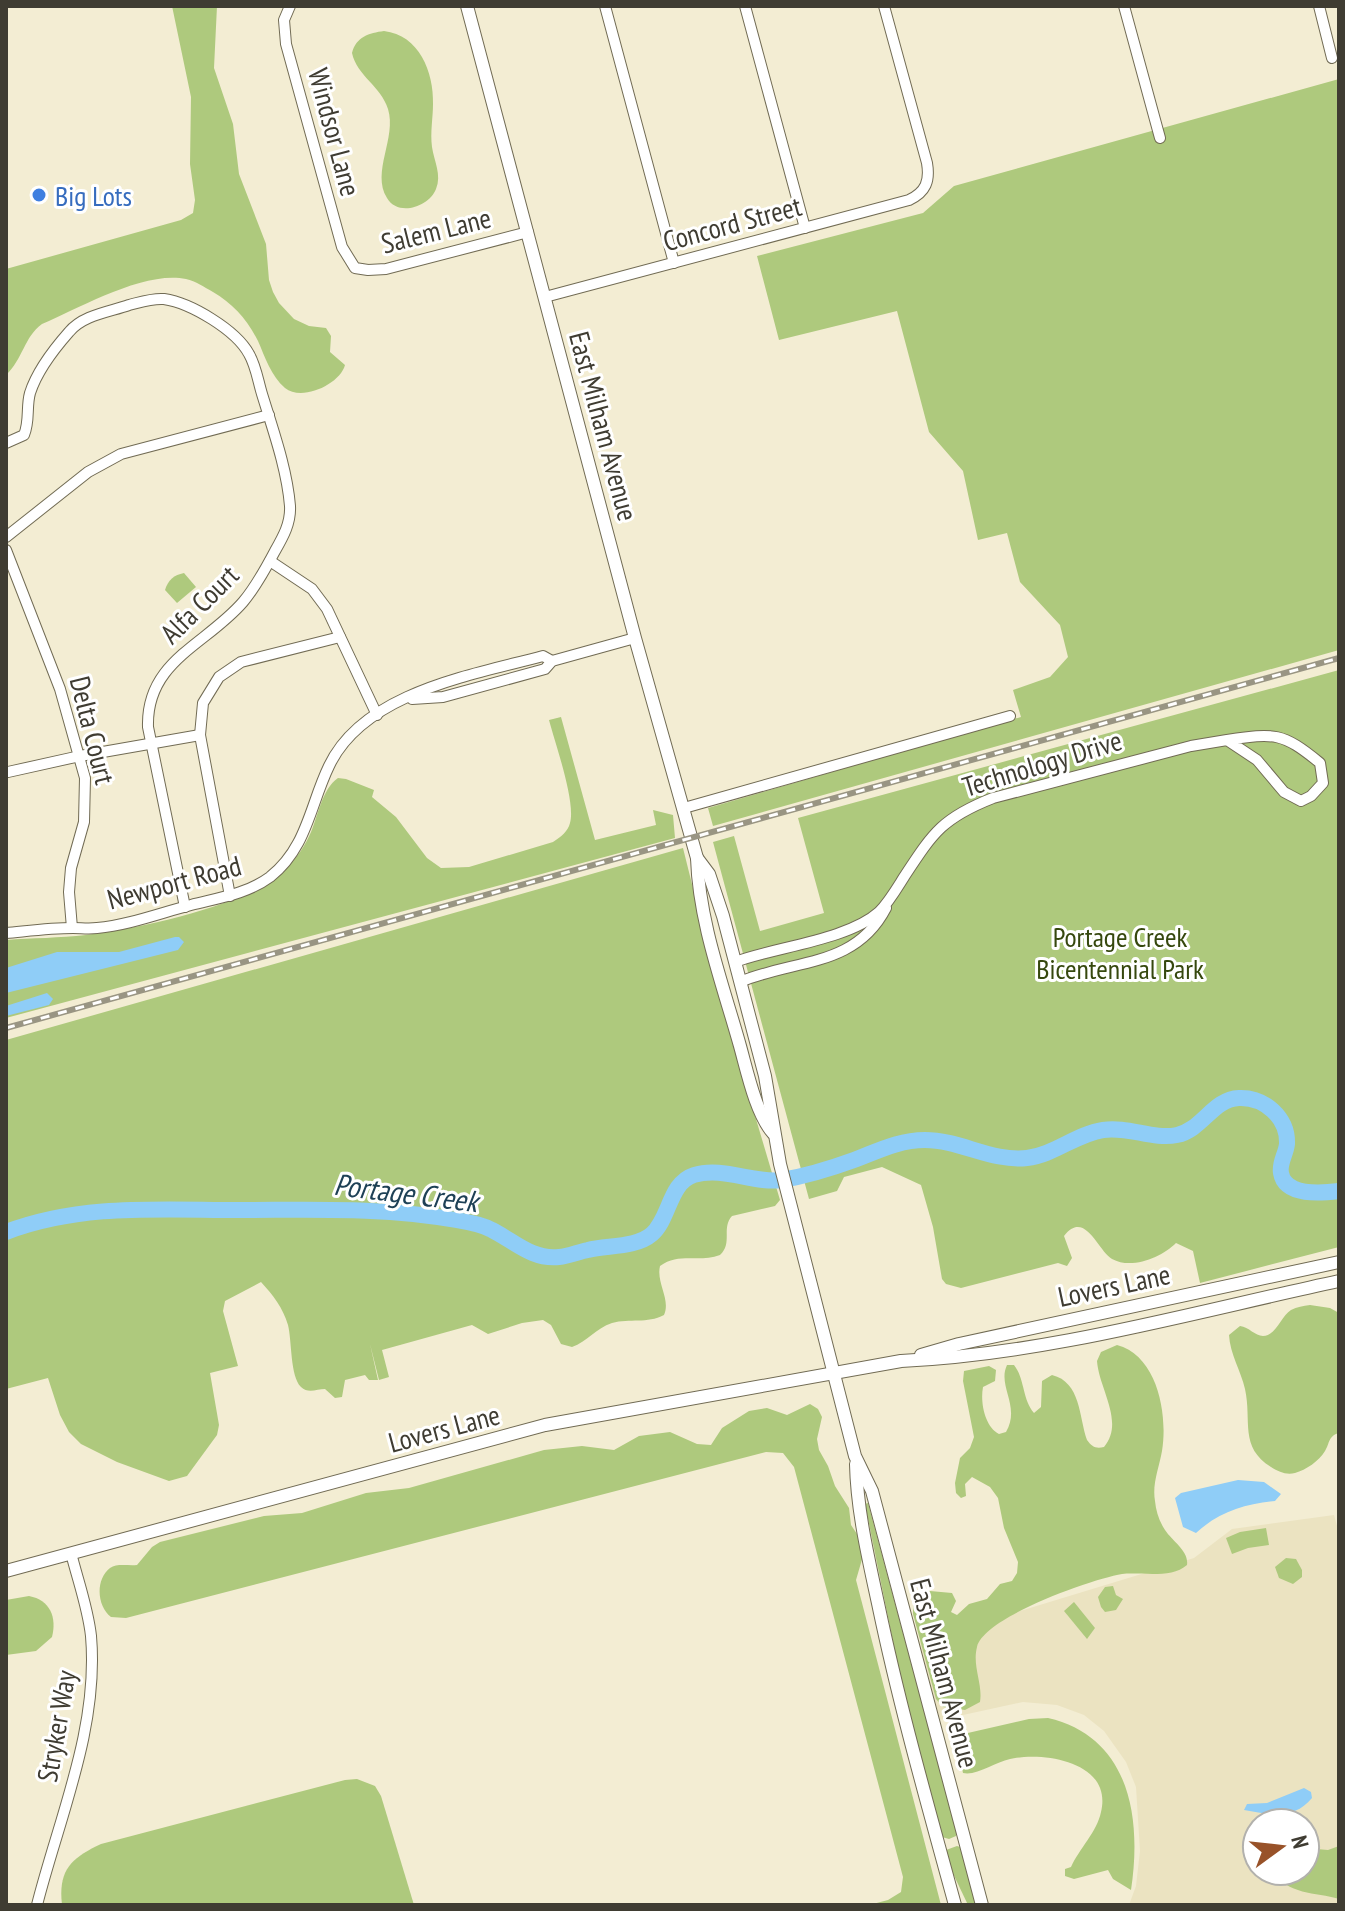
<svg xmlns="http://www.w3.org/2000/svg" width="1345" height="1911" viewBox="0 0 1345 1911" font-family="'PT Sans Narrow',sans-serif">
  <rect width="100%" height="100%" fill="#f3edd3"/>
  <path fill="#ebe3c1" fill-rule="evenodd" d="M1334,1515L1339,1533V1905H1129L1136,1886L1140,1851L1136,1787L1126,1762L1104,1731L1084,1715L1057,1705L1023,1702L940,1720L918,1642L1194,1558L1232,1529ZM1257,1823H1305V1871H1257Z"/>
  <g fill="#aec97d">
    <path d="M172,6H217L214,68L233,124L239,174L266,244L269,280L273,292L279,303L294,319L309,326L326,328L331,336L330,352L345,365C340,384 302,402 285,388C271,376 265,357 258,341C247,319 233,304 213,292C204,287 196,281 186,279C145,270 79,308 42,324C24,337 23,359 6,375V269L181,220L193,213L195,200L190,164L191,97Z"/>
    <path d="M384,31C419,35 434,72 433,104C433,118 430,132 432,147C434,161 442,175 436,189C429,207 398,217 387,198C371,172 397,138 388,109C381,86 357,76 352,53C356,37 369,33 384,31Z"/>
    <path d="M1339,79V650L713,826L708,808L1021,717L1013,690L1050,677L1068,657L1060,625L1020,582L1007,533L978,540L963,471L929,432L897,311L779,340L757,256L923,213L954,186Z"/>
    <path d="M184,573L196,587L177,603L165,590C168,580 174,575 184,573Z"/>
    <path d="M1339,670V1247L1200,1283L1193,1251L1176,1243C1162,1257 1132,1270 1112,1259C1098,1251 1085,1209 1064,1236L1072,1258L1067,1266L1058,1263L961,1288L946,1284L942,1279L933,1227L921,1185L882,1167L844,1177L837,1191L809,1199L713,842L734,836L760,931L824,913L798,818Z"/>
    <path d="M561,717L595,840L656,825L653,810L673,815L675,838L6,1018V940C32,938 60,938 86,935C140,928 249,906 287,868C297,857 305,846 311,832C318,816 322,789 338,778L346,779L374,790L372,797L396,817L427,858L441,868L469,867L553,842C561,837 568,831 570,823C576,802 555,743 549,720Z"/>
    <path d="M683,848L721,1001L780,1200L775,1206L732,1216C721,1228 733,1243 720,1255C699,1263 679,1252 660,1266C656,1283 671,1299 664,1315C647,1324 630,1318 612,1323C596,1328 587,1342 572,1347L561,1344L551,1325L543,1320L522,1323L488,1334L472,1325L382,1350L389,1377L379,1380L370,1344L378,1380H369L365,1375L345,1380L342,1397L335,1398L325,1389C317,1389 308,1394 301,1387C290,1376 292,1341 288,1325C283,1308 273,1295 261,1282L225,1301L223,1311L238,1366L210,1373L219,1425L217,1435L187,1476L169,1481L117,1462L81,1444L69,1432L60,1415L48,1378L6,1389V1040Z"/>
    <path d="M1310,1305L1330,1308L1339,1313V1433C1328,1436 1330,1443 1325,1451C1319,1461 1306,1470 1295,1473C1286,1475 1279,1472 1271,1467C1239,1447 1252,1421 1245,1389C1241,1371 1230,1354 1229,1335L1240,1326C1249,1327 1255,1336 1263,1336C1276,1336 1281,1316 1291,1310C1297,1307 1303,1306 1310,1305Z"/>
    <path d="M1117,1345C1158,1356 1168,1415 1162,1451C1159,1468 1152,1484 1155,1501C1156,1511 1159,1521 1165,1530C1173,1542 1189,1551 1187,1565C1171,1579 1142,1572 1122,1574C1092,1579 984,1617 977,1647C972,1666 983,1684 980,1702L965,1710L943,1707L936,1699L913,1614V1596L930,1591L952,1593L956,1601L951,1612L957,1615L969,1604L987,1599L1000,1584L1012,1581L1017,1573L1018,1562L1004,1528L998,1498L990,1487L972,1477L965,1484L966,1496L961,1498L956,1493L955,1483L960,1458L970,1448L974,1437L963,1381L964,1371L989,1366L996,1370L995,1381L983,1387C980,1403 985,1427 999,1434L1006,1432C1021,1406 997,1386 1007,1365H1014C1025,1379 1022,1399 1034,1413L1041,1407L1042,1381L1052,1375C1081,1382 1079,1417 1087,1440C1092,1447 1096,1449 1104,1447C1125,1422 1099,1389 1097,1361L1101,1352Z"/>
    <path d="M810,1404L818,1409L822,1417L817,1439L819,1450L828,1466L835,1486L849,1508L851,1525L859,1537L863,1556L856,1580L941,1905H869L888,1900L901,1892L903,1877L794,1467L783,1453L766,1452L126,1618L111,1617C97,1606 95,1580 110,1568C117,1563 128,1566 137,1565L152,1547L160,1542L264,1516L302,1513L366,1493L409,1488L544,1450L582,1446L614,1450L639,1436L670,1432L697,1444L711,1445L722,1428L749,1411L767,1408L787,1415Z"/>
    <path d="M868,1503L956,1830V1836L949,1839L942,1837L902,1686L865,1504Z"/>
    <path d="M1266,1528L1269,1545L1248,1548L1232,1554L1226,1538L1240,1532Z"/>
    <path d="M1286,1558L1296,1559L1302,1570V1577L1293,1584L1279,1578L1275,1567Z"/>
    <path d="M1113,1586L1116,1595L1123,1599L1116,1610L1105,1612L1101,1607L1098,1597L1105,1587Z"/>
    <path d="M29,1596C50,1600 57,1617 52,1637L36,1651L6,1655V1600Z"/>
    <path d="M1074,1602L1095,1628L1087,1639L1064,1611Z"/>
    <path d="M1048,1718C1130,1737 1142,1818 1131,1890L1113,1879L1108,1870L1074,1879L1065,1876V1869L1071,1867C1079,1849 1097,1832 1101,1812C1113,1762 1044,1751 1010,1759C995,1762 977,1776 963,1773L956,1741L959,1735L1029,1719Z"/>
    <path d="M357,1779L375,1786L381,1796L414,1905H62C58,1870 71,1858 101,1844L345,1780Z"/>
    <path d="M957,1846L960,1847L976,1905H968L948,1863L946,1850Z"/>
    <path d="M1339,1846V1899C1316,1892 1286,1895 1274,1871H1305V1848L1328,1850Z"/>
  </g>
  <g fill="#8fcdf7">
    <path d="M175,937H179L184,942L178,950L6,993V968L57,952H119Z"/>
    <path d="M47,993L53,999L49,1005L6,1016V1006Z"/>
    <path d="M1238,1480L1264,1482L1281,1494L1275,1501C1244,1504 1219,1512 1196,1533L1183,1527L1175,1498L1181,1493Z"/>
    <path d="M1304,1788L1311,1792L1312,1798C1294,1820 1270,1815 1244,1810L1247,1804L1267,1803Z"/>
  </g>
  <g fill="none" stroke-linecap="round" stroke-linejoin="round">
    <path stroke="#8fcdf7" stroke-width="16" d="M6,1232C82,1203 161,1210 241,1210C313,1210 385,1207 456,1220C468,1222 481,1224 492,1230C514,1241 532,1260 559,1257C569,1256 578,1252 588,1250C607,1245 636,1248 652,1234C670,1218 669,1183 694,1175C723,1166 754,1184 782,1180C806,1176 832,1168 854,1160C878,1151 899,1140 925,1140C960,1140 992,1162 1027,1158C1054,1155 1076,1134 1103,1130C1128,1126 1153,1140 1177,1135C1202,1130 1213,1099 1239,1098C1265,1097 1288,1118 1287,1144C1286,1154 1279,1163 1281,1173C1285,1197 1322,1193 1339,1191"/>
    <defs>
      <g id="minor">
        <path d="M290,6L284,20L286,44L342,247L355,268L368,270L386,269L528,232"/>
        <path d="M605,6L674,263"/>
        <path d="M745,6L805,228"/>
        <path d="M1124,6L1160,138"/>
        <path d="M1319,6L1332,58"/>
        <path d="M545,297L909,200C926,192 930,181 927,163L884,6"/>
        <path d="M6,443L24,435C30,421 26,407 30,393C37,371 54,349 69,332C83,315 109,312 129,305C141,302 152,298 164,299C191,303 236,330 249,354C256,366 258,381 262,394C273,430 287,469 290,506C291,523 283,537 275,551C266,568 255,588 243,602C206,645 146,661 148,727L185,907"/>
        <path d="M6,537L88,472L121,454L269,415"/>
        <path d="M6,550L60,689L85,778L84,822L71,868L69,892L72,928"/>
        <path d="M270,561L312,589L327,609L377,715"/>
        <path d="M412,699L443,697L545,669L552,661L635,638"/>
        <path d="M8,772L80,756L200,735"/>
        <path d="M684,808L1010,716"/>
        <path d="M230,896L200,735L203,703L219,677L241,662L340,637"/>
        <path d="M6,933C28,931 50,928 73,928C81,928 89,929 97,928C129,925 160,913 191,905C218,898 247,894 270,877C307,848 310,805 329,766C364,692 473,675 543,656L552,661"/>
        <path d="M735,962C775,947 848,940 879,912C889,902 897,888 904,877C933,833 942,818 993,798L1191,746L1227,740L1257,760L1284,792L1301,801L1311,796L1323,783L1320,763C1282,732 1275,733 1227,740"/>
        <path d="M740,982C794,959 855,968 886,908"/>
        <path d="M37,1905C59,1818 99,1728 91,1636C88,1608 78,1581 71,1553"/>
      </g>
      <g id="tertiary">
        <path d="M467,6L635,638L697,858C699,922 723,985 740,1046C747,1071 756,1114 773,1133"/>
        <path d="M697,858L709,874L723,916L765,1076L780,1164L855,1456L872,1491L982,1905"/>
        <path d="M921,1355L959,1344L1339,1262"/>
        <path d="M856,1464C857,1512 869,1561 879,1608C900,1708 928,1806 955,1905"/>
        <path d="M6,1571L545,1425L901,1361C1049,1354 1194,1312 1339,1281"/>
      </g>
    </defs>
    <use href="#minor" stroke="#716b54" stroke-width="12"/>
    <use href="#tertiary" stroke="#716b54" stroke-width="14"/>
    <use href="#minor" stroke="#fff" stroke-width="10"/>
    <use href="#tertiary" stroke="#fff" stroke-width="12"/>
    <defs>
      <path id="rail" d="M6,1028L1339,658"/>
    </defs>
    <use href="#rail" stroke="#999583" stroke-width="6"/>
    <use href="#rail" stroke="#fff" stroke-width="3" stroke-dasharray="9" stroke-linecap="butt"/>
  </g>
  <circle fill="#3f7fe0" stroke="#fff" stroke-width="3" cx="39" cy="195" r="8"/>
  <g text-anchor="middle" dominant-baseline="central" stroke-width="6" stroke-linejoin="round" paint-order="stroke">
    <g font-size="28" fill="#3f3c32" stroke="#fff">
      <text transform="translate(335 132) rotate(75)">Windsor Lane</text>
      <text transform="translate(732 223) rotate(-15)">Concord Street</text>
      <text transform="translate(436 230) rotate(-14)">Salem Lane</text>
      <text transform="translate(604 426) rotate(75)">East Milham Avenue</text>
      <text transform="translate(199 604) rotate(-45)">Alfa Court</text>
      <text transform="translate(93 730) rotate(76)">Delta Court</text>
      <text transform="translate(1042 763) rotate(-17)">Technology Drive</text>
      <text transform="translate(174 882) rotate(-15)">Newport Road</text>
      <text transform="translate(1114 1285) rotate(-12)">Lovers Lane</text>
      <text transform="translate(444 1428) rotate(-15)">Lovers Lane</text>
      <text transform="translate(945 1673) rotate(75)">East Milham Avenue</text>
      <text transform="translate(56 1726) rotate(-80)">Stryker Way</text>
    </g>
    <g font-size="28" fill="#366cbe" stroke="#fff" text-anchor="start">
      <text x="55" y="195">Big Lots</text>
    </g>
    <g font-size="28" fill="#36480e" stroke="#fff">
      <text x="1120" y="936">Portage Creek<tspan x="1120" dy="32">Bicentennial Park</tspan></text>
    </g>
    <g font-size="30" font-style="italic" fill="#1e4156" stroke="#fff">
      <text transform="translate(406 1192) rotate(7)">Portage Creek</text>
    </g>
  </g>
  <rect width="1345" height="1911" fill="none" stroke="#3f3c32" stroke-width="16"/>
  <g transform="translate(1281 1847) rotate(75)"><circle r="38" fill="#ffffff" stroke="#b2b1ad" stroke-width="2"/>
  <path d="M0-6L14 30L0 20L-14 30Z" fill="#985229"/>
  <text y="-12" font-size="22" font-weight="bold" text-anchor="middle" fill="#3f3c32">N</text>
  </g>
</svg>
